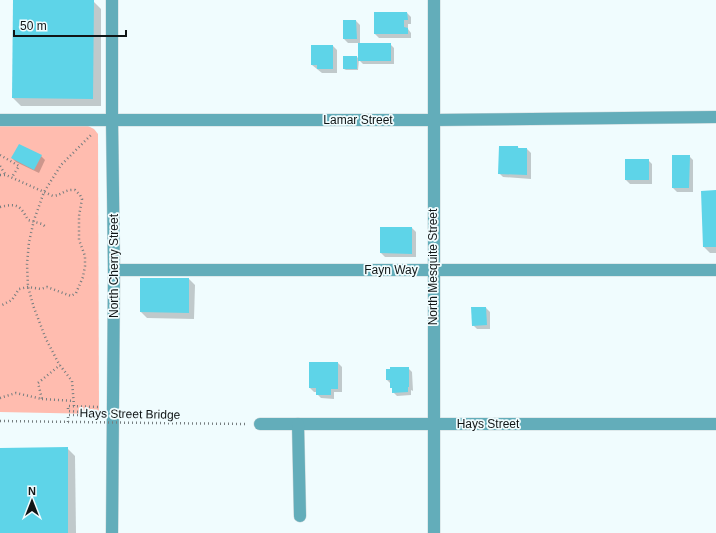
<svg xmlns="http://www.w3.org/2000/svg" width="716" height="533" viewBox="0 0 716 533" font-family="Arial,sans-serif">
  <rect width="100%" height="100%" fill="#f0fcfe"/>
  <path fill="#ffbcaf" d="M0,126H88L94,129L98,134L99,414L0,412Z"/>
  <g fill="#0003">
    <path d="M93,1L101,9V106H21L13,98Z"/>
    <path d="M375,13H407L411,17V24H408V29L411,33V38H379L375,34Z"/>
    <path d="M356,21L360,25V44H390L394,48V64H363L359,60L358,70H346L344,69L357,57L359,59V43H348L344,39Z"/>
    <path d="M333,46L337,50V73H322L312,65Z"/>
    <path d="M518,147L519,149H527L531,153V179L503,177L499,173Z"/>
    <path d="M41,156L45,160L39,173L16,162L12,158Z"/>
    <path d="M689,156L693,160V192H677L673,188Z"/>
    <path d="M648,160L652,164V184H630L626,180Z"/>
    <path d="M716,191V253H710L704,247Z"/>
    <path d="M381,228H412L416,232V257H385L381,253Z"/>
    <path d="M189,279L195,285L194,319L147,318L141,312Z"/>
    <path d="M486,308L490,312V329H477L473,325Z"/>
    <path d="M338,363L342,367V392H334V399L321,398L317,394V392H314L310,388Z"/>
    <path d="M408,368L412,372L413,391L411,390V395L397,396L393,392L391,384L387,380Z"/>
    <path d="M67,448L75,456L76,533H0V449Z"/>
  </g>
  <g fill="#5ed4e8">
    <path d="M13,0H94L93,99L12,98Z"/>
    <path d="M374,12H407L408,20H404V27L408,28V34H374Z"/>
    <path d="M343,20H356L357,39H343Z"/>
    <rect x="358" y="43" width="33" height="18"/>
    <path d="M311,45H333V69H317V65H311Z"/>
    <rect x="343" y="56" width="14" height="13"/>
    <path d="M19,144L42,155L34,170L11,158Z"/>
    <path d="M499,146H518V148H527V175L498,174Z"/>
    <path d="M672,155H690L689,188H672Z"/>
    <rect x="625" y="159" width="24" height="21"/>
    <path d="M716,190V247H703L701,191Z"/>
    <path d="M380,227H412V254L380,253Z"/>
    <path d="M140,278H189V313L140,312Z"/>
    <path d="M471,307H486L487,325L472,326Z"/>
    <path d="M309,362H338V389H331V395H316V388H309Z"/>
    <path d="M390,367H409V387H408V392L392,393V388H390V380H386V369H390Z"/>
    <path d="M68,447V533H0V448Z"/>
  </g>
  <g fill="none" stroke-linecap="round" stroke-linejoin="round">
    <defs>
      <g id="minor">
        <path d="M112,0V119L114,270L112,533"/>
        <path d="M0,120H434L716,117"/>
        <path d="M114,270H716"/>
        <path d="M260,424H716"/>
        <path d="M298,424L300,516"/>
        <path d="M434,533V0"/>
      </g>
    </defs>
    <use href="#minor" stroke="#ccd7d9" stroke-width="13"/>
    <g stroke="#757d7f" stroke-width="2.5" stroke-dasharray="1 3" stroke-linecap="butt">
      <path d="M0,155L19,166L12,177"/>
      <path d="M0,166L5,174"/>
      <path d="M0,175H6L53,196C63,195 64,189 75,190L80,195L82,199L79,216V240L85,256V266L83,277L76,293L71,296L47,287L41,289L28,287L19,289L12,300L0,306"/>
      <path d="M0,207C17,203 20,205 28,220L42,224L46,227"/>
      <path d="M0,398L16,393L42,399L38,383L60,365"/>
      <path d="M42,399L74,401"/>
      <path d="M74,406L72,381L59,364L46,339L34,308L28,287L27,264L29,242L34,220L44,192L61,165L92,134"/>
      <path d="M68,422V415H82V412L68,411V406L98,407"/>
      <path d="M152,423L248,424"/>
    </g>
    <use href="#minor" stroke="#63adba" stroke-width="12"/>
    <path stroke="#757d7f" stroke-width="2.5" stroke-dasharray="1 3" stroke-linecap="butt" d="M0,421L152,423"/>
  </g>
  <g text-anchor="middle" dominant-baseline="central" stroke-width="3.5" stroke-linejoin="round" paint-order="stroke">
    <g font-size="12" fill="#101516" stroke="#f0fcfe">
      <text x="358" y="120">Lamar Street</text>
      <text transform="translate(114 266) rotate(-90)">North Cherry Street</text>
      <text transform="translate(433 267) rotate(-90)">North Mesquite Street</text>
      <text x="391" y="270">Fayn Way</text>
      <text transform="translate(130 414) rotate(1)">Hays Street Bridge</text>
      <text x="488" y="424">Hays Street</text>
    </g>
  </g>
  <g transform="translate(32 501)" stroke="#f0fcfe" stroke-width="3" paint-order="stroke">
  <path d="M0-3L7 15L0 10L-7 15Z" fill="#101516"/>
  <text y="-6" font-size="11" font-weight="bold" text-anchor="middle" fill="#101516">N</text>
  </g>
  <path d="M14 30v6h112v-6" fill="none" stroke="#101516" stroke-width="2"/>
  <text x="20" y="30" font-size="12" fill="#101516" stroke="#f0fcfe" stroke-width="3" paint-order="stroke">50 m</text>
</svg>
